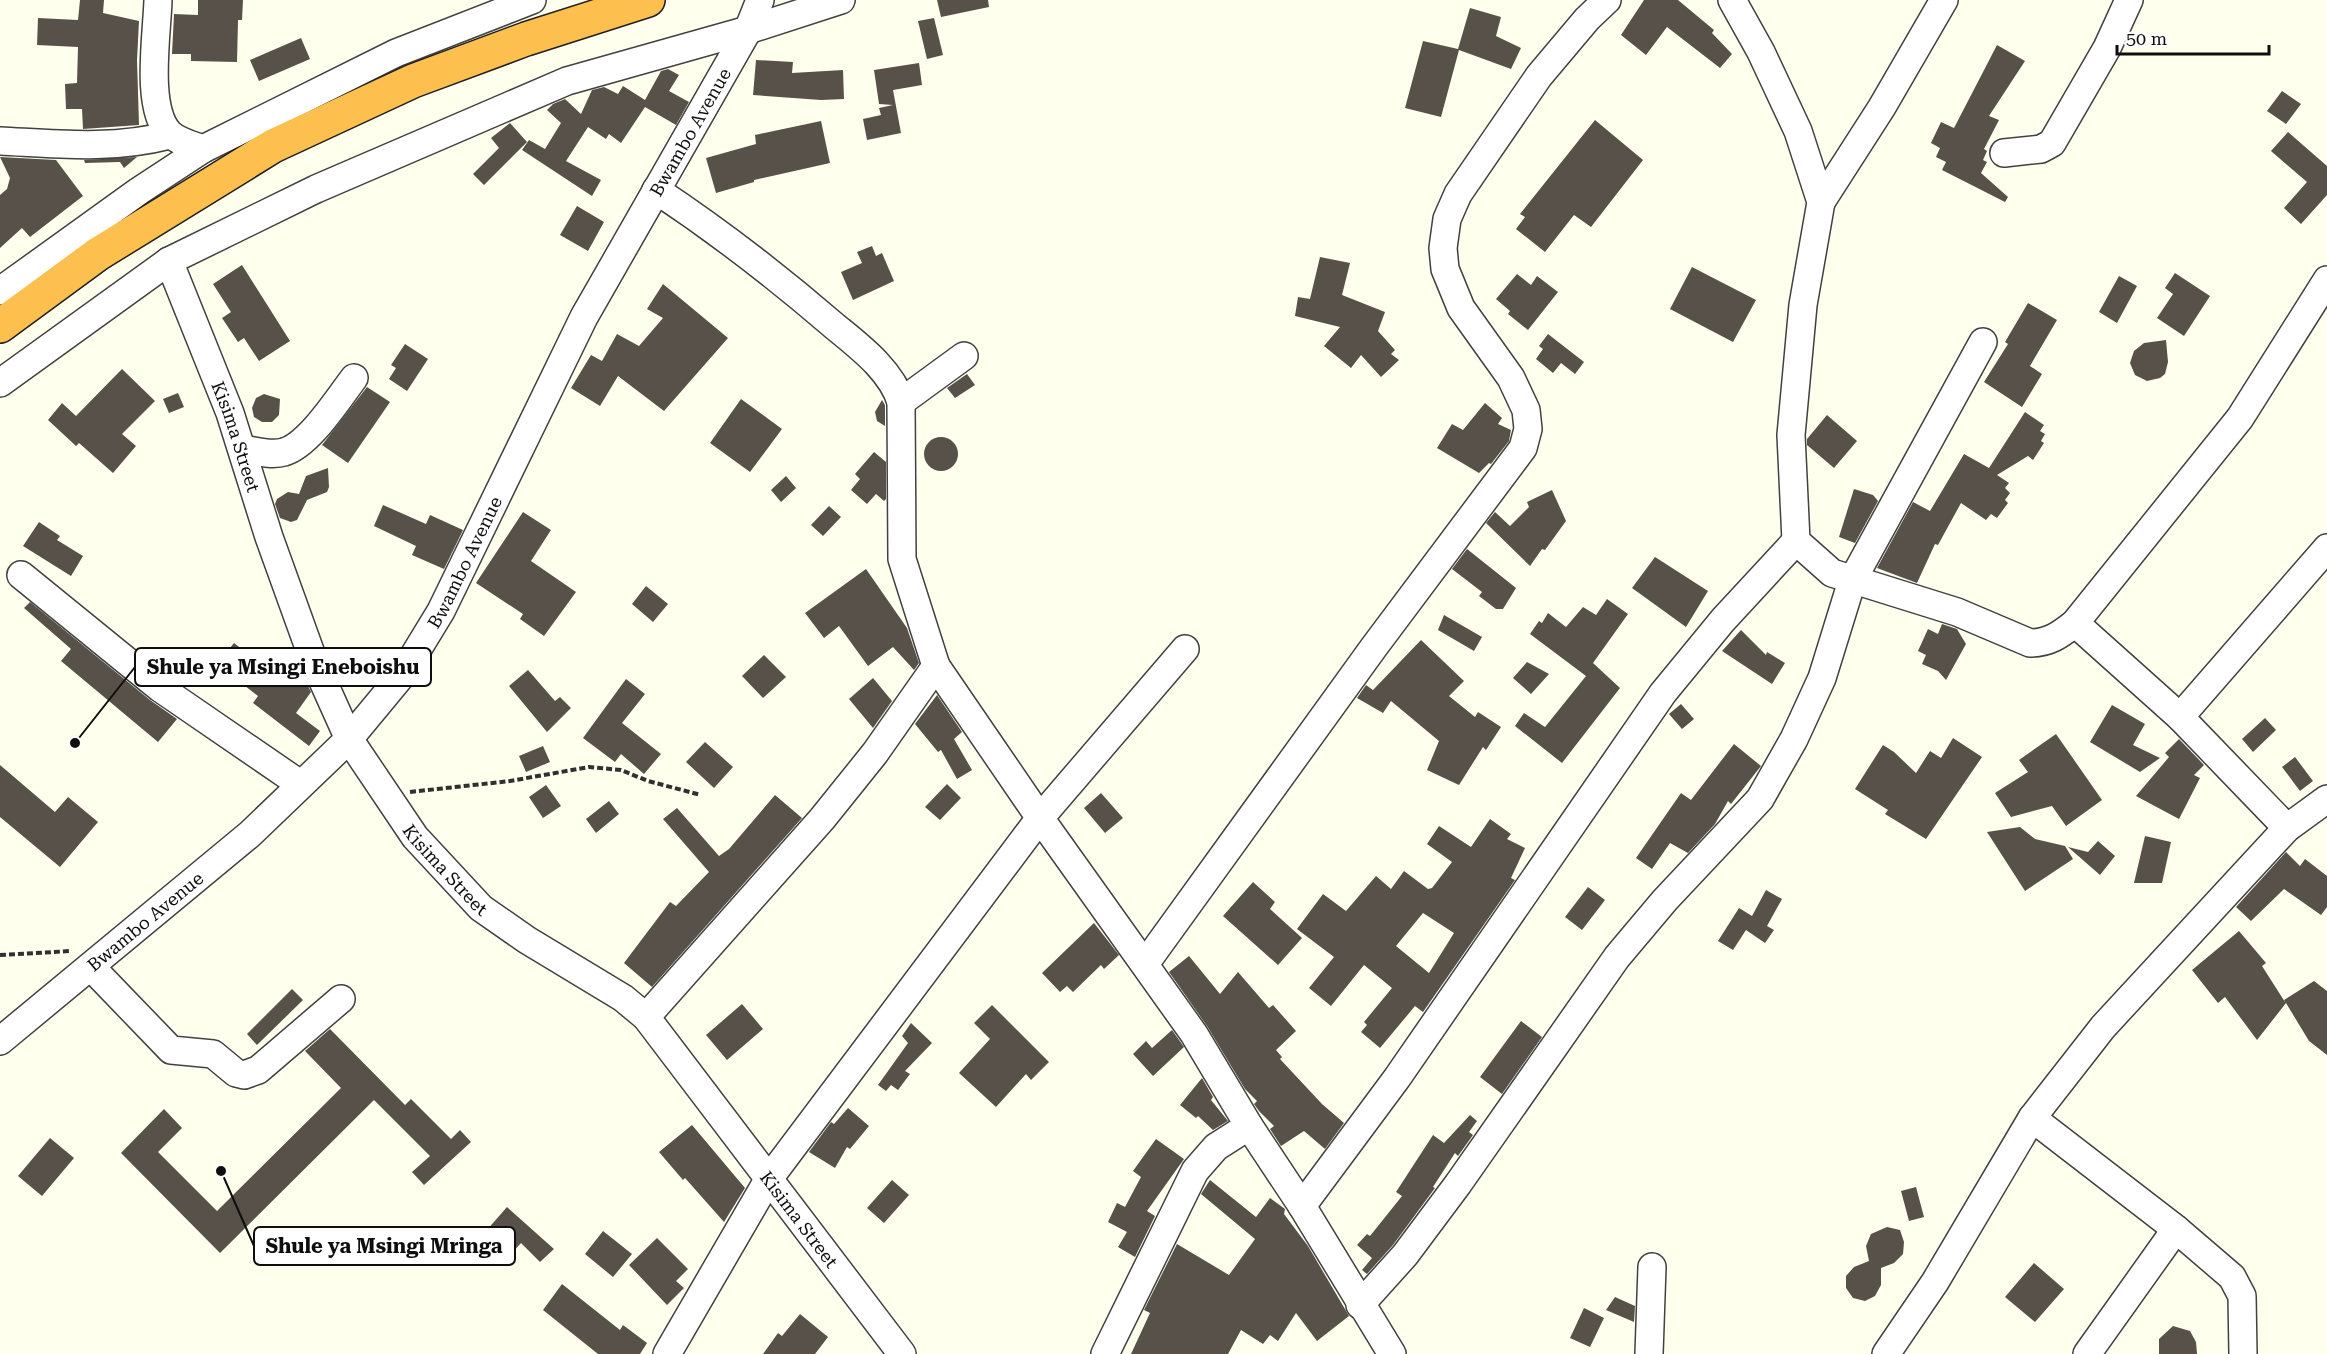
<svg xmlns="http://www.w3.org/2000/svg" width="2327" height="1354" viewBox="0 0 2327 1354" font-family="'Roboto Serif',serif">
  <rect width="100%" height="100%" fill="#ffe"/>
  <g fill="#575149" fill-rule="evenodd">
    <path d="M80,0H104L103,13L139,21L137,60L139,125L83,129L82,109H66L65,84L77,83L78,47L37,45L38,18L78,20Z"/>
    <path d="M198,0H243L242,20H238L237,62L191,61V54H172L174,14L198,15Z"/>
    <path d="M937,0H988L989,7L941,17Z"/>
    <path d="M1644,0H1678L1714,30L1712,33L1732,54L1720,68L1667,27L1646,55L1621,35Z"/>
    <path d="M1470,8L1501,17L1496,36L1521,48L1511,69L1459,50L1441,117L1405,108L1423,41L1458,49Z"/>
    <path d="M934,18L943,55L927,59L918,21Z"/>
    <path d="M301,38L310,59L259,81L250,60Z"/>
    <path d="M1997,45L2025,61L1989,116L1999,120L1984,149L1987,151L1983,160L1987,162L1981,173L2008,197L2005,202L1942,170L1946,162L1936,157L1940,148L1931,143L1941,122L1954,128Z"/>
    <path d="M756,60L793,62L792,73L843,70L844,99L821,100L753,95Z"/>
    <path d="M919,63L922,85L893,90L901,133L867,140L863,119L881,115L879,108L893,105L879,104L874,70Z"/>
    <path d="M668,69L679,75L669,91L689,102L676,125L645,107L621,143L609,134L606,139L588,127L566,161L601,180L592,196L522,150L529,140L545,149L561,123L547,110L553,104L565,99L581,114L592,90L604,87L618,94L623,86L645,100L661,71Z"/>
    <path d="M2282,91L2301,104L2286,124L2267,111Z"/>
    <path d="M1595,120L1643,160L1591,227L1574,215L1545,252L1516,229L1525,217L1520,214Z"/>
    <path d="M821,121L830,163L754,180V182L716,193L706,158L756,144L755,135Z"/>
    <path d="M510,123L527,142L484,185L473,174L499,148L491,138Z"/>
    <path d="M2288,132L2327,166V195L2301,224L2284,208L2307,182L2271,151Z"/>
    <path d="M0,157L56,160L83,196L30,237L22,228L0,248V195L7,189L10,178Z"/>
    <path d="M137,157L124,168L120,162L85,163L84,160Z"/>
    <path d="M577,206L604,222L588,251L560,235Z"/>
    <path d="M872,246L876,256L882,253L894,281L853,300L841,272L862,263L857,252Z"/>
    <path d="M1320,257L1350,263L1342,295L1385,312L1378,331L1395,350L1391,354L1399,360L1381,377L1361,355L1351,368L1324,346L1340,327L1295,316L1298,297L1310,299Z"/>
    <path d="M242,265L290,341L259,361L244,338L238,342L222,318L231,312L213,284Z"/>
    <path d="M1692,267L1756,300L1733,342L1670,309Z"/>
    <path d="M2175,273L2210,296L2184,336L2157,318L2173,294L2165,288Z"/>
    <path d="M1517,274L1531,285L1537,276L1558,292L1528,330L1508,314L1510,311L1496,299Z"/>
    <path d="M2119,276L2137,286L2117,323L2099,312Z"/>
    <path d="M663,284L728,338L664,411L618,376L600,406L571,388L591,355L602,361L617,334L639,346L663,318L647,309Z"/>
    <path d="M2028,303L2057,320L2030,366L2042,374L2022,407L1984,382L2008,344L2005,342Z"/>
    <path d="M1548,334L1584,362L1575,374L1561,363L1553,373L1536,359L1543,349L1539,346Z"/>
    <path d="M2166,340L2168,362L2165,374L2160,378L2147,381L2135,375L2130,363L2134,351L2144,343Z"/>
    <path d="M405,344L428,359L407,391L389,379L396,368L391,365Z"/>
    <path d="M122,369L155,401L122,434L136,446L113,473L79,443L76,446L48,420L62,403L76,416Z"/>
    <path d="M967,374L975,385L955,398L947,388Z"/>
    <path d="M367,387L390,402L348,463L322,445Z"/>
    <path d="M178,393L184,407L169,413L163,399Z"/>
    <path d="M264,394L280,399L279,415L272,422H262L254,417L252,408L256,398Z"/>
    <path d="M741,399L782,429L750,472L710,443Z"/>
    <path d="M882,400L885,405V426L877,421L875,412Z"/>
    <path d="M1485,403L1502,418L1498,424L1511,430L1509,441L1491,464L1489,463L1479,473L1437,448L1452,424L1463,430Z"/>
    <path d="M2025,412L2044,425L2040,431L2045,434L2041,441L2044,443L2033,460L2028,456L1997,475L2009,483L2005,488L2010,493L2005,500L2008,503L1997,518L1991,514L1986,520L1961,503L1938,545L1935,544L1917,583L1877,568L1913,502L1930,511L1964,454L1989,468Z"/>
    <path d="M1827,415L1857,441L1834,468L1807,445V439Z"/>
    <circle cx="941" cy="454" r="17"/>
    <path d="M874,452L886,462V499L884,501L876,494L867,504L851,490L860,479L855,474Z"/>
    <path d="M328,468L329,487L327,492L307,500L297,520L291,522L280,518L275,504L277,499L288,492L299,494L306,476Z"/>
    <path d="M786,476L796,488L781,502L771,490Z"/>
    <path d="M1854,489L1873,495L1878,501L1855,543L1839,537Z"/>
    <path d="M1552,490L1566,521L1545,550L1542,549L1530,566L1486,523L1495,512L1510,526L1529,507L1527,502Z"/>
    <path d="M383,505L426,524L430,515L463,530L444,569L412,555L416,546L374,526Z"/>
    <path d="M829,506L841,517L823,536L811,525Z"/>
    <path d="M523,512L551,530L531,561L576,592L544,636L520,619L523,614L476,583Z"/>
    <path d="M39,522L60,536L57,540L83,556L71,576L23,546Z"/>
    <path d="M1467,549L1516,588L1503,609H1496L1479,596L1482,592L1452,569Z"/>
    <path d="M1655,557L1708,591L1686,627L1632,588Z"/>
    <path d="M866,569L907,628L919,663L914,670L893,647L868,666L839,626L824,638L805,613Z"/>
    <path d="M646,586L668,604L653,622L632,604Z"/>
    <path d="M1607,599L1628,614L1593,663L1620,688L1562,763L1515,726L1524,713L1545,727L1586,676L1530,634L1539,621L1542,623L1548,613L1566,627L1583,607L1596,615Z"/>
    <path d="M30,602L150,700L177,719L158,742L61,661L71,649L24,608Z"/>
    <path d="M1444,615L1482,637L1474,651L1438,630Z"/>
    <path d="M1942,624L1957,629L1966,644L1946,680L1938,671L1922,664L1926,655L1918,651L1928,629L1938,634Z"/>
    <path d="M1741,630L1766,655L1767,652L1785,663L1772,684L1722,651Z"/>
    <path d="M1421,640L1464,681L1449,696L1475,717L1478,712L1501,727L1486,750L1483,747L1459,785L1427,770L1439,741L1391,701L1383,713L1357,698L1366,685L1373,690Z"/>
    <path d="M234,643L284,682L293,669L303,676L311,692L296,713L320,731L309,746L253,703L258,696L217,664Z"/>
    <path d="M764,655L786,677L763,698L742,676Z"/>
    <path d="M1527,662L1549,674L1531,694L1513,678Z"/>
    <path d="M528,670L555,701L560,697L571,708L547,732L509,686Z"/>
    <path d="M873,678L892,701L873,728L849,699Z"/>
    <path d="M626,679L645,694L622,723L661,754L644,774L621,754L615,762L583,738Z"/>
    <path d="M937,695L962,732L954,739L972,770L957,779L941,750L938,752L915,724Z"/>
    <path d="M1681,704L1694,719L1682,729L1669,714Z"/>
    <path d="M2112,705L2145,724L2133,745L2160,758L2140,772L2090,742Z"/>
    <path d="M2265,718L2276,730L2253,752L2242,739Z"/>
    <path d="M2056,734L2102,800L2066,826L2052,806L2011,817L1995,793L2028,772L2019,760Z"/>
    <path d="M1953,738L1982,757L1926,839L1885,814L1888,810L1855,789L1883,745L1894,752L1916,773L1930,751L1941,758Z"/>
    <path d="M2179,739L2204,765L2194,775L2200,778L2179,819L2136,796L2169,757L2165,753Z"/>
    <path d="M705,742L733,767L714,788L686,762Z"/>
    <path d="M1734,744L1761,766L1731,804L1728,801L1715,824L1688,853L1670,843L1652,869L1636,858L1681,793L1691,800Z"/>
    <path d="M543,746L550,762L526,772L519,756Z"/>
    <path d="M2295,757L2313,781L2300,791L2282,767Z"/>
    <path d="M0,765L55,812L68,797L98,822L60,867L0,817Z"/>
    <path d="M947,784L961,798L940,820L925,807Z"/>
    <path d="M546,785L561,806L543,818L529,797Z"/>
    <path d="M1101,793L1123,818L1105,833L1084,808Z"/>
    <path d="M775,795L802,818L652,987L624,963L670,902L676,906L709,872L663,819L677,808L719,856L729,849Z"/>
    <path d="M609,801L619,814L596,833L586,819Z"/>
    <path d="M1490,819L1511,834L1507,839L1525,848L1511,878L1515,880L1423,1012L1415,1006L1380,1048L1361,1032L1367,1025L1364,1022L1392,988L1364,965L1331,1006L1309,988L1334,957L1297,929L1323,894L1346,911L1376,876L1391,889L1404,871L1428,889L1432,888L1452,862L1427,844L1439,826L1471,847ZM1423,913L1454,933L1429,973L1396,946Z"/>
    <path d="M2020,827L2035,839L2065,846L2073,859L2025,891L1987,832Z"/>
    <path d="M2145,836L2171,842L2162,883H2134Z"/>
    <path d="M2098,841L2115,856L2100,875L2068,847L2088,852Z"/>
    <path d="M2286,852L2300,866L2305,859L2327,876V907L2321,915L2284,889L2251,921L2236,907Z"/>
    <path d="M1253,882L1275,902L1270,909L1302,938L1278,965L1223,916Z"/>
    <path d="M1588,887L1605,900L1582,930L1565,917Z"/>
    <path d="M1766,890L1782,899L1767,926L1774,930L1765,943L1746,930L1733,950L1718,941L1739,908L1752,916Z"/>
    <path d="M1094,923L1119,955L1104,969L1101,965L1073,992L1067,986L1060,992L1042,973Z"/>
    <path d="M2239,931L2266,963L2262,966L2285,1002L2284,1000L2314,981L2327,991V1055L2309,1041L2286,1003L2257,1040L2225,997L2218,1003L2192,970Z"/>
    <path d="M1189,956L1220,994L1238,972L1269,1008L1273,1005L1296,1031L1276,1050L1282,1057L1280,1059L1322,1104L1344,1123L1325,1149L1304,1131L1281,1146L1270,1129L1274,1126L1259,1111L1254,1104L1257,1101L1245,1089L1207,1026L1169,972Z"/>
    <path d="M292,989L303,1000L257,1045L247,1034Z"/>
    <path d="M742,1004L763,1029L727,1060L706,1035Z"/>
    <path d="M992,1005L1049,1062L1031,1080L1026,1074L996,1107L959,1073L990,1039L974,1023Z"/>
    <path d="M1521,1021L1542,1037L1502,1094L1480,1077Z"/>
    <path d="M911,1023L932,1043L905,1071L910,1074L898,1090L891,1085L886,1091L878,1085L908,1043L902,1036Z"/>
    <path d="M330,1029L405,1105L411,1099L451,1139L460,1130L471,1142L424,1185L412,1172L430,1156L374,1100L220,1253L121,1153L164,1109L182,1128L158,1152L217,1211L341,1088L305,1051Z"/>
    <path d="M1172,1030L1184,1047L1153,1076L1133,1054L1146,1041L1152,1048Z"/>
    <path d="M1202,1078L1213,1097L1211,1100L1228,1121L1213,1130L1198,1116L1196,1118L1180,1105Z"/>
    <path d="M848,1108L869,1126L850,1149L847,1147L835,1168L809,1152L831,1122L834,1124Z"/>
    <path d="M1470,1115L1477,1121L1469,1132L1473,1135L1458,1156L1455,1153L1433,1187L1435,1188L1393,1245L1367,1274L1362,1270L1372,1258L1357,1245L1367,1234L1370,1236L1402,1196L1396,1192L1433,1135L1444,1143Z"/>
    <path d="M692,1125L745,1188L724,1222L685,1178L683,1180L659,1152Z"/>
    <path d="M50,1138L74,1158L42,1196L18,1176Z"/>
    <path d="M1156,1139L1184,1159L1147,1211L1155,1216L1135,1257L1118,1247L1127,1232L1108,1222L1117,1203L1125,1207L1141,1177L1133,1171Z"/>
    <path d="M892,1180L909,1195L884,1223L867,1208Z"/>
    <path d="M1210,1180L1256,1217L1270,1198L1285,1209L1284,1214L1308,1246L1349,1316L1317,1341L1296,1313L1278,1341L1270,1335L1263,1344L1241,1330L1228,1354H1131L1150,1313L1144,1310L1177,1244L1229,1275L1255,1239L1201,1194Z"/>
    <path d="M1916,1187L1924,1217L1909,1221L1901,1191Z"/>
    <path d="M507,1207L554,1249L540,1262L521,1243L511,1254L486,1231Z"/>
    <path d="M1887,1227L1900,1230L1904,1242L1903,1254L1894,1263L1881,1268V1285L1875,1296L1865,1301L1853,1298L1846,1288V1276L1854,1267L1869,1261L1866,1246L1871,1234Z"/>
    <path d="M603,1231L632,1254L613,1277L585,1254Z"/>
    <path d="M657,1238L688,1269L676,1281L684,1288L667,1305L629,1265Z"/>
    <path d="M2034,1263L2064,1289L2035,1322L2005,1297Z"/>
    <path d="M562,1284L620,1330L623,1325L647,1343L640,1354H598L543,1310Z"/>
    <path d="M1615,1297L1635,1306L1634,1322L1606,1310Z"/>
    <path d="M1584,1308L1604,1318L1590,1347L1570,1338Z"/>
    <path d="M800,1314L828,1337L815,1354H763L778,1333L782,1336Z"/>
    <path d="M2173,1326L2190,1331L2196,1342L2197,1354H2159V1339Z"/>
  </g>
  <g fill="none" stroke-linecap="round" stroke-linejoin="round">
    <defs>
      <g id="minor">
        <path d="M158,0C157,35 145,107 169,133C177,141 192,145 203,149"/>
        <path d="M1732,0L1761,52L1798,131L1821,202L1803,305L1791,435L1796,541L1832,573L1957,612L2030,643C2049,643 2060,635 2075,623L2240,418L2327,280"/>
        <path d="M0,141C59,144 112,150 170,135"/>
        <path d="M2004,153L2041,149L2052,143L2107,48L2129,0"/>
        <path d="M656,190C718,231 775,275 832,324C857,345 891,369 901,402L902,559L936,666L1040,818L1194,1034L1249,1126L1302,1206L1392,1354"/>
        <path d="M1821,202L1882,107L1944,0"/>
        <path id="s1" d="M169,261L230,413L269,537L313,659L349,739L415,837L481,908L527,940L623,998L646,1017L902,1354"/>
        <path d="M0,291L139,191L203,149L396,53L532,0"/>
        <path d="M0,383L169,261L316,189L567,81L748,30L841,0"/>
        <path d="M901,402L964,356"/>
        <path d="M243,449C256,451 271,456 284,452C309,445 338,399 354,378"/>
        <path d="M21,575L160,688L300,784"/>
        <path d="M2075,623L2180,717L2287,828"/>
        <path d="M2180,717L2327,548"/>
        <path d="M1145,964L1374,647L1523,448L1528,429L1526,410L1511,378L1461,308L1445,269L1443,248L1447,219L1458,194L1539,76L1587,19L1607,0"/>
        <path d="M91,967L171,1050L213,1054L236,1073L244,1075L258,1070L341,999"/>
        <path d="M646,1017L822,819L875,753L936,666"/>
        <path id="s2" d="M0,1041L250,834L349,739L402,675L441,611L584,317L748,30L760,0"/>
        <path d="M2032,1118L2176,1229L2232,1277L2242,1296L2243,1354"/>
        <path d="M1302,1206L1397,1078L1663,693L1723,620L1796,541"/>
        <path d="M1360,1305L1405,1255L1458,1184L1617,957L1665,900L1760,799L1794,739L1822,678L1852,581L1983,342"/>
        <path d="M667,1354L768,1180L1040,818L1185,649"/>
        <path d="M1105,1354L1195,1171L1216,1147L1249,1126"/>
        <path d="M1649,1354L1652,1267"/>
        <path d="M1886,1354L1935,1282L2032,1118L2103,1027L2287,828L2327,799"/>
        <path d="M2087,1354L2176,1229"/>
      </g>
      <path id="highway" d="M0,326L98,254L273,146L413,81L526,39L648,0"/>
    </defs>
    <use href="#minor" stroke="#414141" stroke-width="30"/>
    <use href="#highway" stroke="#1f1f1f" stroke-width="36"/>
    <g stroke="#303030" stroke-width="4" stroke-dasharray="6 3" stroke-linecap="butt">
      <path d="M410,792L510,781L589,767L621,770L648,781L701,795"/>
      <path d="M0,955L71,951"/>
    </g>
    <use href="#minor" stroke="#fff" stroke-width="27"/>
    <use href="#highway" stroke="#fdc04f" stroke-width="33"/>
  </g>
  <g text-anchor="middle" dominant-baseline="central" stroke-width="6" stroke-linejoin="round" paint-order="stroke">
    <g font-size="18" fill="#0e0e0e" stroke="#fff">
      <text stroke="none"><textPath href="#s2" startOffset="1160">Bwambo Avenue</textPath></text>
      <text stroke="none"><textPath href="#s1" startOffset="188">Kisima Street</textPath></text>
      <text stroke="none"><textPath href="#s2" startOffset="674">Bwambo Avenue</textPath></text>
      <text stroke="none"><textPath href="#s1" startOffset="674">Kisima Street</textPath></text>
      <text stroke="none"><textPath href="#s2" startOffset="188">Bwambo Avenue</textPath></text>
      <text stroke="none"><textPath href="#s1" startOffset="1178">Kisima Street</textPath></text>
    </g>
  </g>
  <path fill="none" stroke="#0e0e0e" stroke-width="2" d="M75 743L135 667M221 1171L254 1246"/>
  <g fill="#0e0e0e" stroke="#fff" stroke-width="2">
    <circle cx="75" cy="743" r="6"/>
    <circle cx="221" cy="1171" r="6"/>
  </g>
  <g fill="#fff" stroke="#0e0e0e" stroke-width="2">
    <rect x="135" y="648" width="296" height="38" rx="6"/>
    <rect x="254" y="1227" width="261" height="38" rx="6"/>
  </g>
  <g font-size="20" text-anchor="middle" font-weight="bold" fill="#0e0e0e">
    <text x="283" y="674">Shule ya Msingi Eneboishu</text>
    <text x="384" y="1253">Shule ya Msingi Mringa</text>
  </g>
  <path d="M2117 45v9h152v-9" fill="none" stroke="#0e0e0e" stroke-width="3"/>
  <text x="2126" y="45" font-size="18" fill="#0e0e0e" stroke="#ffffff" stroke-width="4.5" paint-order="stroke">50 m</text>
</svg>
